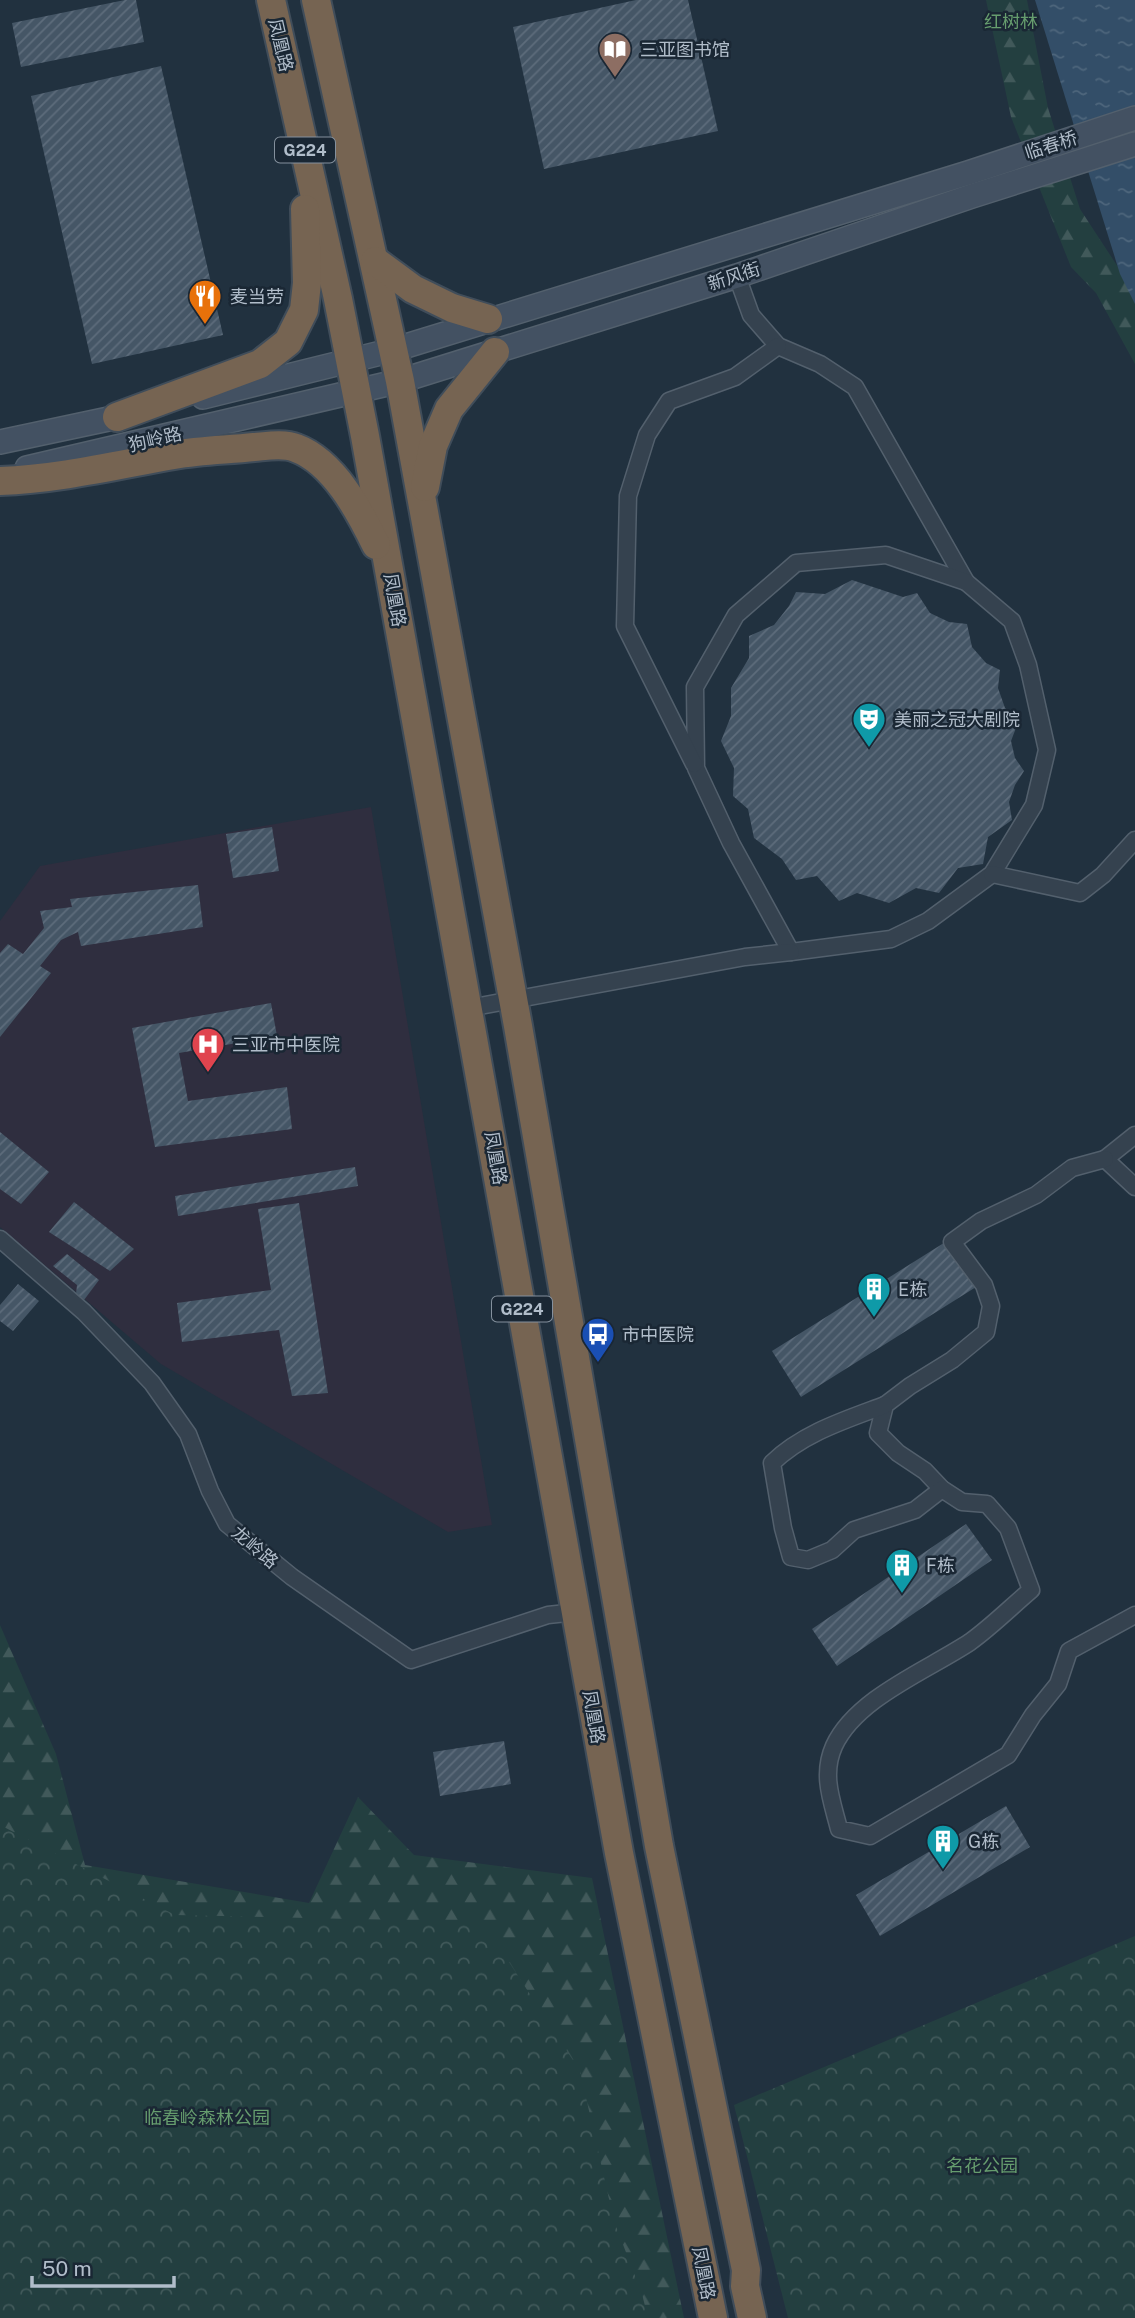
<svg xmlns="http://www.w3.org/2000/svg" width="1135" height="2318" viewBox="0 0 1135 2318" font-family="'Public Sans','Noto Sans SC',sans-serif">
  <defs>
    <pattern id="forest-firs" width="22" height="20" patternUnits="userSpaceOnUse" patternTransform="scale(1.75)"><rect width="22" height="20" fill="#233f40"/><path d="M5 1l3.5 6h-7zM16 11l3.5 6h-7z" fill="#41595a"/></pattern>
    <pattern id="park-crowns" width="20" height="18" patternUnits="userSpaceOnUse" patternTransform="scale(1.75)"><rect width="20" height="18" fill="#233f40"/><path d="M2 6a3 3 0 1 1 6 0M12 15a3 3 0 1 1 6 0" fill="none" stroke="#41595a"/></pattern>
    <pattern id="water-ripples" width="26" height="14" patternUnits="userSpaceOnUse" patternTransform="scale(1.75)"><rect width="26" height="14" fill="#334e68"/><path d="M2 4q2-2 4 0t4 0M15 11q2-2 4 0t4 0" fill="none" stroke="#4e667c"/></pattern>
    <pattern id="building-hatch" width="6" height="6" patternUnits="userSpaceOnUse" patternTransform="scale(1.75)"><rect width="6" height="6" fill="#455666"/><path d="M-1 1l2-2M0 6l6-6M5 7l2-2" fill="none" stroke="#5d6c7b"/></pattern>
  </defs>
  <rect width="100%" height="100%" fill="#21313f"/>
  <path fill="#2f2e3f" d="M371,807L492,1525L448,1532L161,1364L0,1227V921L40,866Z"/>
  <g fill="url(#forest-firs)">
    <path d="M986,0H1027L1048,108L1080,209L1135,293V364L1096,293L1071,267L1011,117Z"/>
    <path d="M0,1625L56,1754L85,1865L309,1903L358,1797L414,1855L592,1878L684,2318H0Z"/>
  </g>
  <g fill="url(#park-crowns)">
    <path d="M0,1825L175,1915L483,1922L580,2071L614,2221L642,2294L648,2318H0Z"/>
    <path d="M1135,1936V2318H788L734,2105Z"/>
  </g>
  <path fill="url(#water-ripples)" d="M1035,0H1135V304L1120,274Z"/>
  <g fill="url(#building-hatch)">
    <path d="M125,0H136L144,42L21,67L12,23Z"/>
    <path d="M636,0H688L718,131L544,169L513,27Z"/>
    <path d="M161,66L223,335L92,364L31,96Z"/>
    <path d="M852,580L903,597L917,593L930,613L949,622L967,624L972,647L986,663L1000,670L998,688L1005,708L1019,720L1011,741L1015,758L1024,771L1015,785L1009,802L1012,820L988,837L983,864L958,868L939,893L916,888L889,903L857,893L839,901L817,876L796,880L782,859L754,838L748,809L733,796L734,768L721,741L731,716V688L749,658V636L774,625L789,606L796,592L825,594Z"/>
    <path d="M272,827L279,871L233,878L226,834Z"/>
    <path d="M198,885L203,927L81,946L78,932L61,940L40,966L51,973L0,1037V953L8,944L23,954L44,928L40,911L72,907L70,899Z"/>
    <path d="M271,1003L277,1036L179,1053L188,1101L287,1087L292,1129L155,1147L132,1028Z"/>
    <path d="M0,1132L49,1172L21,1204L0,1189Z"/>
    <path d="M355,1167L358,1186L178,1216L175,1196Z"/>
    <path d="M74,1202L134,1249L110,1271L49,1232Z"/>
    <path d="M299,1203L328,1393L292,1396L279,1330L182,1342L177,1303L271,1290L258,1209Z"/>
    <path d="M947,1241L976,1287L801,1397L772,1351Z"/>
    <path d="M67,1254L99,1280L84,1300L76,1294L77,1285L53,1266Z"/>
    <path d="M18,1284L39,1301L13,1331L0,1321V1305Z"/>
    <path d="M966,1524L992,1560L837,1666L812,1629Z"/>
    <path d="M504,1741L511,1784L440,1796L433,1752Z"/>
    <path d="M1006,1806L1030,1847L880,1936L856,1895Z"/>
  </g>
  <g fill="none" stroke-linecap="round" stroke-linejoin="round">
    <defs>
      <g id="street">
        <path d="M737,276L751,315L778,346L820,364L855,387L966,582"/>
        <path d="M886,555L966,582L1012,621L1028,665L1047,750L1034,805L992,874L928,921L891,939L791,952L731,843L696,768L695,687L736,615L796,563Z"/>
        <path d="M694,764L625,626L628,496L647,435L669,401L735,377L778,346"/>
        <path d="M992,874L1080,893L1103,875L1135,840"/>
        <path d="M469,1008L745,957L791,952"/>
        <path d="M1135,1135L1105,1159L1135,1187"/>
        <path d="M1105,1159L1072,1168L1036,1195L981,1221L952,1242L984,1285L991,1306L986,1332L952,1360L910,1386L885,1405L878,1433L898,1453L925,1471L942,1489L962,1502L987,1504L1008,1528L1031,1590C1011,1607 991,1627 970,1642C928,1670 856,1698 834,1746C821,1775 832,1801 839,1829L870,1836L1008,1755L1033,1715L1058,1684L1069,1651L1135,1615"/>
        <path d="M0,1239L84,1312L152,1383L188,1434L210,1491L227,1524L292,1577L411,1660L548,1615L576,1612"/>
        <path d="M885,1405C845,1420 803,1433 772,1463L783,1528L791,1557L808,1560L832,1550L854,1530L915,1510L942,1489"/>
      </g>
      <g id="secondary">
        <path d="M203,397L393,350L968,173L1135,118"/>
        <path d="M0,442L132,414"/>
        <path d="M27,468L400,381L737,276L972,196L1135,144"/>
      </g>
      <g id="highway">
        <path d="M271,0L338,299L365,436L619,1853L713,2318"/>
        <path d="M316,0L400,381L518,1026L659,1846L746,2270L745,2286L752,2318"/>
        <path d="M375,261L413,289L452,308L488,319"/>
        <path d="M117,417L260,364L288,342L304,310L307,283L305,209"/>
        <path d="M0,481C59,479 117,465 174,455C201,450 227,450 254,447C267,446 284,443 296,448C334,462 360,512 376,545"/>
        <path d="M425,487L433,446L449,409L495,352"/>
      </g>
    </defs>
    <use href="#street" stroke="#53606d" stroke-width="19"/>
    <use href="#secondary" stroke="#53606d" stroke-width="26"/>
    <use href="#highway" stroke="#404d5a" stroke-width="32"/>
    <use href="#street" stroke="#35424f" stroke-width="16"/>
    <use href="#secondary" stroke="#435162" stroke-width="23"/>
    <use href="#highway" stroke="#766452" stroke-width="28"/>
  </g>
  <defs>
    <symbol id="library-pin" viewBox="-11 -11 22 30"><path d="M0 17L-7.5 6A9.5 9.5 0 1 1 7.5 6Z" fill="#8d6e63" stroke="#1a2734"/><path d="M-6-4Q-3-5.5-.7-3.5V5Q-3 3-6 4ZM6-4Q3-5.5 .7-3.5V5Q3 3 6 4Z" fill="#fff"/></symbol>
    <symbol id="restaurant-pin" viewBox="-11 -11 22 30"><path d="M0 17L-7.5 6A9.5 9.5 0 1 1 7.5 6Z" fill="#e8710a" stroke="#1a2734"/><path d="M-5-6h1v4h1v-4h1v4h1v-4h1v5L-1.5 .5V6h-2V.5L-5-1ZM5-6V6H3V1.5H1.5Q1.5-4 5-6Z" fill="#fff"/></symbol>
    <symbol id="theatre-pin" viewBox="-11 -11 22 30"><path d="M0 17L-7.5 6A9.5 9.5 0 1 1 7.5 6Z" fill="#0f9aa8" stroke="#1a2734"/><path d="M-5-5.5Q0-4 5-5.5V0Q5 5 0 6Q-5 5-5 0ZM-3.3-2.5H-1v1.5H-3.3ZM1-2.5H3.3v1.5H1ZM-2.8 1Q0 5.5 2.8 1Z" fill="#fff"/></symbol>
    <symbol id="hospital-pin" viewBox="-11 -11 22 30"><path d="M0 17L-7.5 6A9.5 9.5 0 1 1 7.5 6Z" fill="#e0444e" stroke="#1a2734"/><path d="M-5-5h3v3.5h4V-5h3V5h-3V1.5h-4V5h-3Z" fill="#fff"/></symbol>
    <symbol id="building-pin" viewBox="-11 -11 22 30"><path d="M0 17L-7.5 6A9.5 9.5 0 1 1 7.5 6Z" fill="#0f9aa8" stroke="#1a2734"/><path d="M-4-6H4V6H1V3H-1V6H-4ZM-2.5-4.3h1.7v1.8h-1.7ZM.8-4.3h1.7v1.8H.8ZM-2.5-1h1.7V.8h-1.7ZM.8-1h1.7V.8H.8Z" fill="#fff"/></symbol>
    <symbol id="bus-pin" viewBox="-11 -11 22 30"><path d="M0 17L-7.5 6A9.5 9.5 0 1 1 7.5 6Z" fill="#1a4fb4" stroke="#1a2734"/><path d="M-5-6H5V4H4V6H2V4H-2V6H-4V4H-5ZM-3.5-4V0h7V-4ZM-3.5 1.2v1.5H-2V1.2ZM2 1.2v1.5H3.5V1.2Z" fill="#fff"/></symbol>
  </defs>
  <g fill-rule="evenodd">
    <use href="#library-pin" x="596" y="30" width="38" height="52"/>
    <use href="#restaurant-pin" x="186" y="277" width="38" height="52"/>
    <use href="#theatre-pin" x="850" y="700" width="38" height="52"/>
    <use href="#hospital-pin" x="189" y="1025" width="38" height="52"/>
    <use href="#building-pin" x="855" y="1270" width="38" height="52"/>
    <use href="#bus-pin" x="579" y="1315" width="38" height="52"/>
    <use href="#building-pin" x="883" y="1546" width="38" height="52"/>
    <use href="#building-pin" x="924" y="1822" width="38" height="52"/>
  </g>
  <g text-anchor="middle" dominant-baseline="central" stroke-width="5" stroke-linejoin="round" paint-order="stroke">
    <g fill="#1a2734" stroke="#84909d" stroke-width="2">
      <rect x="275" y="137.5" width="60" height="25" rx="5"/>
      <rect x="492" y="1296.5" width="60" height="25" rx="5"/>
    </g>
    <g font-size="16" font-weight="bold" fill="#b1bdca">
      <text x="305" y="150">G224</text>
      <text x="522" y="1309">G224</text>
    </g>
    <g font-size="18" fill="#669d6e" stroke="#1a2734">
      <text x="1011" y="21">红树林</text>
      <text x="207" y="2117">临春岭森林公园</text>
      <text x="982" y="2165">名花公园</text>
    </g>
    <g font-size="18" fill="#b1bdca" stroke="#1a2734">
      <text transform="translate(281 45) rotate(77)">凤凰路</text>
      <text transform="translate(1051 145) rotate(-18)">临春桥</text>
      <text transform="translate(734 276) rotate(-18)">新风街</text>
      <text transform="translate(155 439) rotate(-13)">狗岭路</text>
      <text transform="translate(395 600) rotate(80)">凤凰路</text>
      <text transform="translate(496 1158) rotate(80)">凤凰路</text>
      <text transform="translate(255 1547) rotate(40)">龙岭路</text>
      <text transform="translate(594 1717) rotate(80)">凤凰路</text>
      <text transform="translate(704 2273) rotate(79)">凤凰路</text>
    </g>
    <g font-size="18" fill="#b1bdca" stroke="#1a2734" text-anchor="start">
      <text x="640" y="49">三亚图书馆</text>
      <text x="230" y="296">麦当劳</text>
      <text x="894" y="719">美丽之冠大剧院</text>
      <text x="232" y="1044">三亚市中医院</text>
      <text x="898" y="1289">E栋</text>
      <text x="622" y="1334">市中医院</text>
      <text x="926" y="1565">F栋</text>
      <text x="968" y="1841">G栋</text>
    </g>
  </g>
  <path d="M32 2276v10h142v-10" fill="none" stroke="#b1bdca" stroke-width="3.5"/>
  <text x="42" y="2276" font-size="21" fill="#b1bdca" stroke="#1a2734" stroke-width="5" paint-order="stroke">50 m</text>
</svg>
